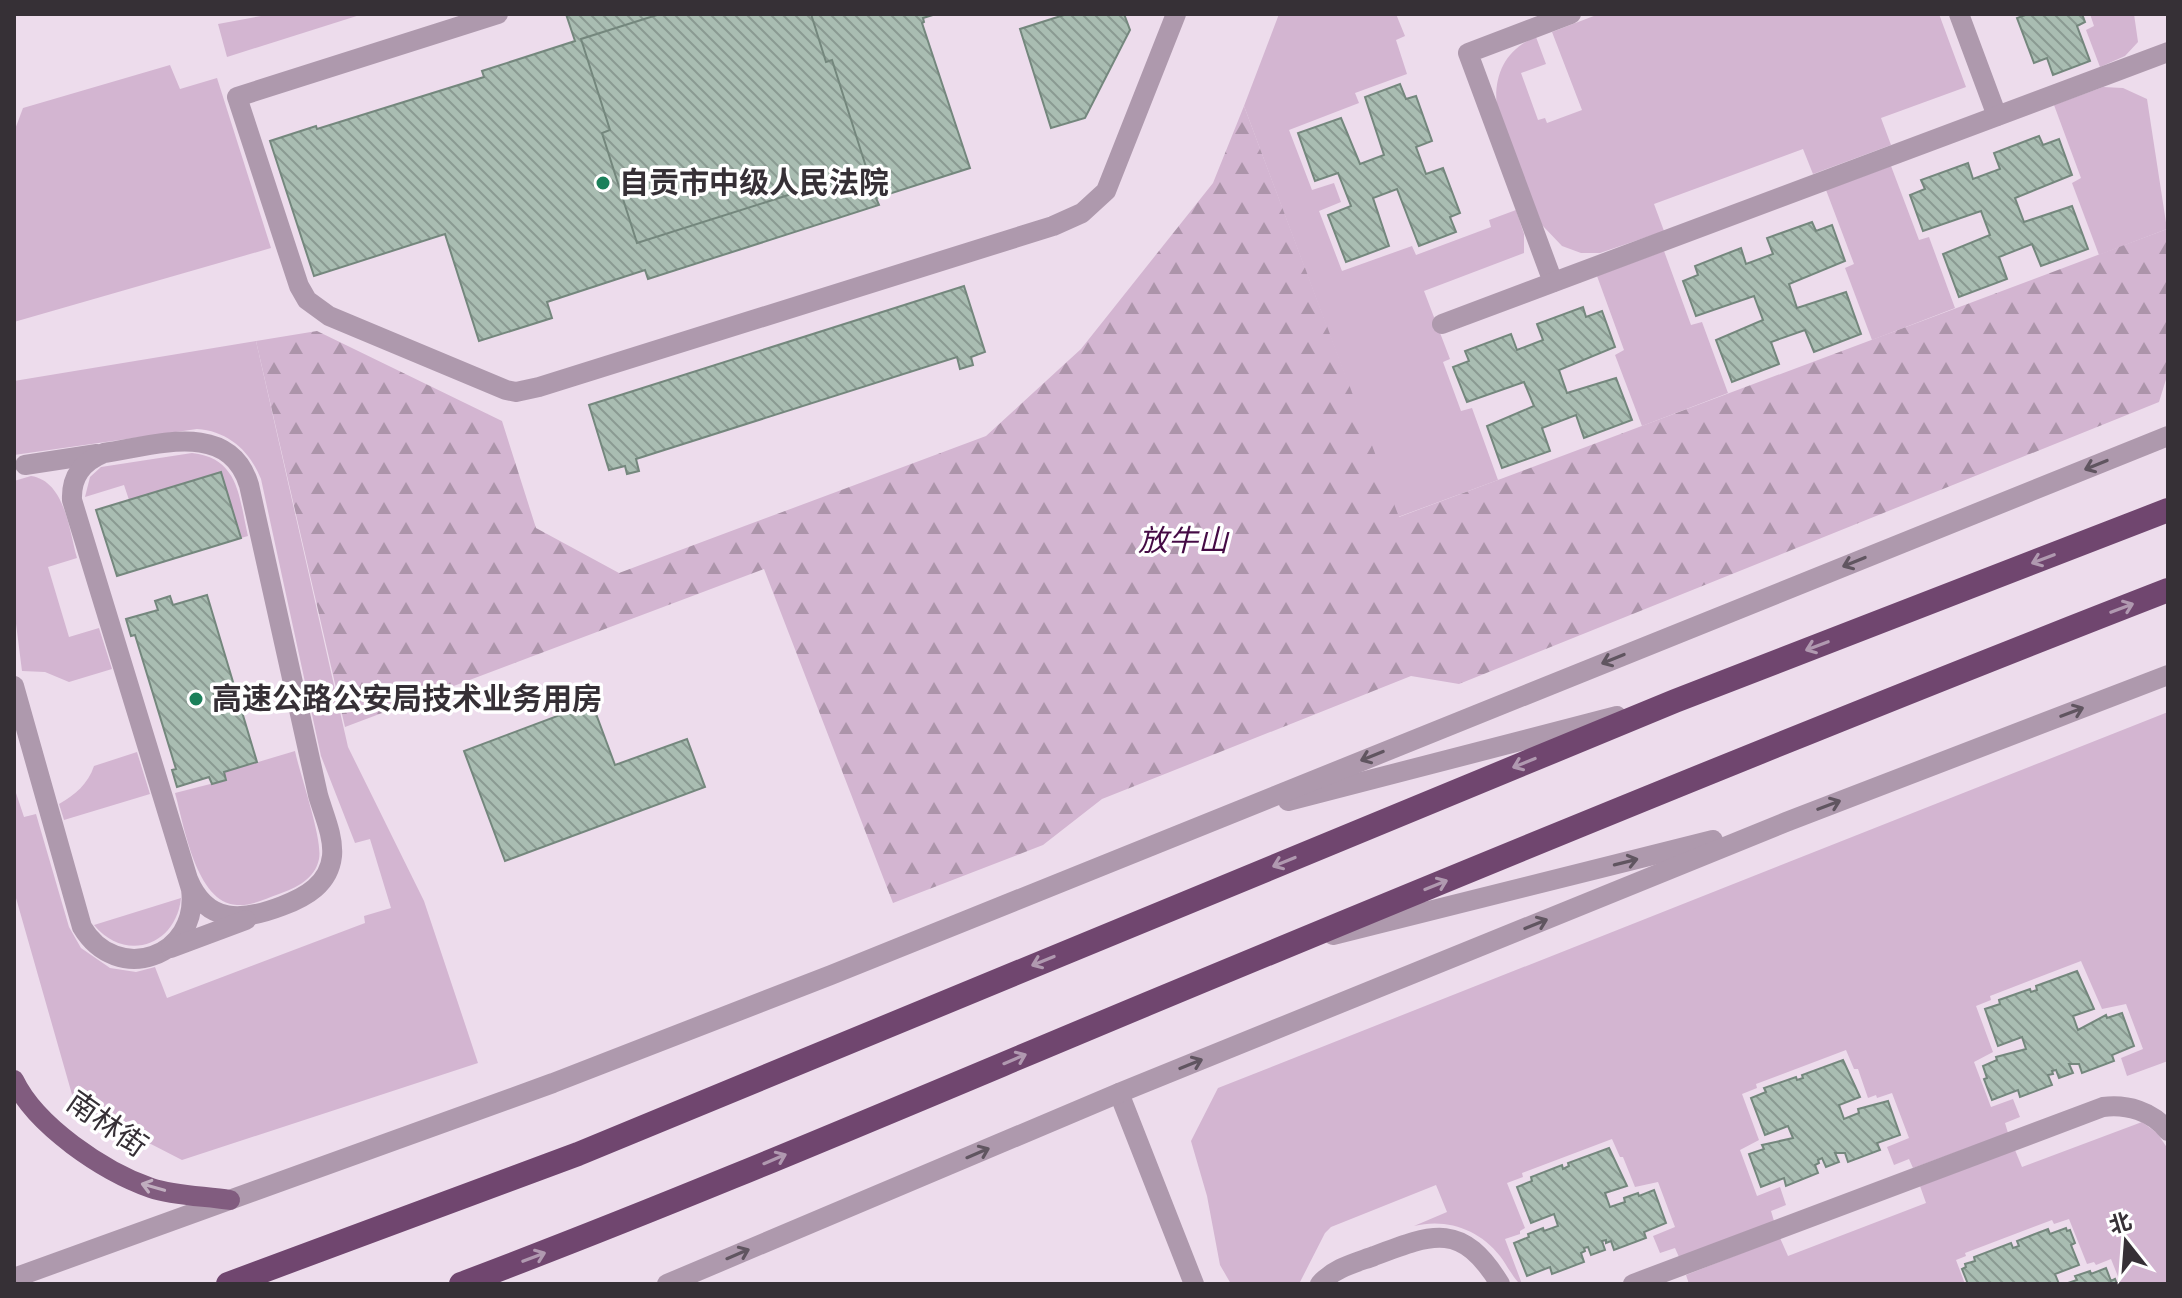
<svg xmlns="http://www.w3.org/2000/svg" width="2182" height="1298" viewBox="0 0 2182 1298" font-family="'Zilla Slab','Noto Sans SC',serif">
  <defs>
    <pattern id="forest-firs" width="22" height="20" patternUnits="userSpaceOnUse" patternTransform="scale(2)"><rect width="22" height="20" fill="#d3b5d1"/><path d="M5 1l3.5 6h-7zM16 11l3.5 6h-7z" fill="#ac94aa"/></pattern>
    <pattern id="building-back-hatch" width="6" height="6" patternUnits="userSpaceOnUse" patternTransform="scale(2)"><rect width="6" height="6" fill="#a9bdb2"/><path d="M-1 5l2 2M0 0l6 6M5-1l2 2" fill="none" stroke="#8a9a92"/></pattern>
  </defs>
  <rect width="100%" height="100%" fill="#eddcec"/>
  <g fill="#d3b5d1">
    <path d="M272,14H363L227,57L218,24Z"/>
    <path d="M1279,14H1396L1405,36L1396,40L1407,74L1355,93L1359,103L1289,130L1312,190L1334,183L1341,202L1319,211L1342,271L1412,246L1416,255L1491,227L1489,220L1516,210L1524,234V253L1424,291L1450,359L1443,362L1461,411L1472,408L1498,480L1398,517L1244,106Z"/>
    <path d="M1599,14H1939L1966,87L1881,118L1891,145L1813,174L1803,149L1654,204L1664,231L1600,253H1581L1562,246L1542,225L1497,108C1493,76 1505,49 1536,37L1546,64L1521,73L1538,120L1545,118L1547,123L1582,110L1552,32Z"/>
    <path d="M2090,14H2134L2138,42L2125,56L2100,67L2086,30L2094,26Z"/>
    <path d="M170,65L180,89L217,78L271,248L14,322V132L23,108Z"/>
    <path d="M2103,87L2123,88L2147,99L2167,229L2099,255L2072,183L2081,178L2054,105Z"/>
    <path d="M1891,166L1919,240L1929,237L1955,308L1872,340L1845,268L1854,264L1826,190Z"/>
    <path d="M1664,251L1691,325L1702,322L1728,393L1642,426L1615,355L1624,350L1597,276Z"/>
    <path d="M256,341L348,747L424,901L478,1063L182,1160L75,1105L14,891V787L24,817L36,814L69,927L81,948L110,968L136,972L155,967L167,998L365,923L364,916L391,908L370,839L355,843L321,756L261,479C250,451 228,431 197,429L14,455V381Z"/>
    <path d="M192,453C240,458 239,499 248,536L241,538L221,472L129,500L124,485L85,497L90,477L101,467Z"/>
    <path d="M31,476C65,481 69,530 77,558L48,567L69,637L99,628L112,669L69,682L45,672L22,671L14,608V481Z"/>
    <path d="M2168,712V1061L2127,1076L2121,1058L2143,1049L2126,1004L2102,1009L2081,961L1990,996L1991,1000L1976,1006L1993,1052L1974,1062L1991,1107L2013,1099L2020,1117L2005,1123L2008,1133L1913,1168L1909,1159L1894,1165L1887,1147L1909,1138L1892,1093L1877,1098L1876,1095L1868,1098L1858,1069H1854L1846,1050L1756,1084L1757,1088L1742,1094L1759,1140L1740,1150L1757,1196L1780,1187L1786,1205L1771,1211L1774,1221L1679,1257L1675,1248L1660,1253L1653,1236L1675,1227L1658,1182L1635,1187L1623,1157H1620L1612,1139L1522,1173L1523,1177L1507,1183L1525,1228L1520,1231V1234L1505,1239L1522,1284L1518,1282C1511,1274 1506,1264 1500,1256C1479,1229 1446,1218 1414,1226L1447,1212L1436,1185L1331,1227L1325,1233L1299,1284H1231L1220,1265L1207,1196L1191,1141L1218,1088Z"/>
    <path d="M295,751C300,775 323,839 319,859C315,879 296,888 279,894C265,899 252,906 237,905C196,903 184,825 175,793L226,780L224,772Z"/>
    <path d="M137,752L150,794L64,820L59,804C75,795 88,784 94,766Z"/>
    <path d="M181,898C176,946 125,963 94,925Z"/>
    <path d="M2142,1122L2157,1133L2168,1149V1284H2121L2111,1259L2096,1265L2094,1262L2087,1264L2069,1219L2054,1224L2052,1220L1965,1253L1966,1256L1956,1260L1965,1284H1689L1686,1275L1780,1238L1788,1256L1926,1203L1920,1186L2015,1150L2022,1167Z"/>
  </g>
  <path fill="url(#forest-firs)" d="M1244,106L1399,517L2167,229L2168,373L2159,402L1459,684L1411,676L1102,799L1043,845L893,903L764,569L345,727L256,341L317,331L502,421L536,528L619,573L986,436L1081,349L1213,183Z"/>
  <g fill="url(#building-back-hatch)" stroke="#74877d" stroke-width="2">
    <path d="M566,14H936L923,18L924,22L922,23L970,168L876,198L879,205L648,279L645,270L547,302L552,318L479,341L445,234L314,276L270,141L316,126L317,129L484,77L482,71L575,41Z"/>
    <path d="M660,14H811L826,62L832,60L867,170L637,243L602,133L610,130L581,39Z"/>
    <path d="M1067,14H1124L1130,30L1085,118L1051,128L1020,29Z"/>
    <path d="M2028,14H2082L2085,22L2077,26L2090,61L2053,75L2047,58L2034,63L2017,18Z"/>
    <path d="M1400,84L1406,99L1416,96L1432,141L1416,147L1426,174L1443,168L1460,213L1450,217L1456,232L1419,246L1397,189L1373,198L1389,246L1346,262L1328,215L1351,206L1338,173L1315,181L1298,133L1341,118L1360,164L1384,155L1365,97Z"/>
    <path d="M2039,136L2043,145L2059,139L2072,175L2015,198L2024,222L2072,206L2088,249L2041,266L2032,244L1999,257L2007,279L1959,297L1943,254L1990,235L1981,211L1923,231L1910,195L1925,189L1921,180L1968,163L1973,179L2000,169L1994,153Z"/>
    <path d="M1812,222L1816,231L1832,225L1845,261L1789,284L1797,308L1846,292L1861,334L1814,352L1805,330L1771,342L1779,364L1732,382L1716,340L1763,320L1754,296L1696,316L1683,281L1698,275L1695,266L1741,248L1746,264L1773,254L1767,238Z"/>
    <path d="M964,286L985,352L971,357L973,365L960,369L957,357L636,459L639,471L627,474L625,466L609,470L589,405Z"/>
    <path d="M1583,307L1586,317L1602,311L1615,347L1559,370L1567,393L1616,378L1632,420L1584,438L1576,415L1542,428L1550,451L1502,468L1487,426L1534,406L1524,382L1467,402L1453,367L1469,361L1465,351L1511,334L1517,350L1543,340L1537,324Z"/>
    <path d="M221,472L241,538L117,576L96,510Z"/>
    <path d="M207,595L257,762L224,772L226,780L212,784L209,777L177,787L172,770L176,769L135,635L131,636L126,619L158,610L155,601L170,596L173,605Z"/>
    <path d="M592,703L615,765L687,739L705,787L505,861L464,751Z"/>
    <path d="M2077,971L2094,1009L2073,1016L2078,1030L2106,1015L2107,1018L2122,1013L2134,1046L2112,1055L2114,1061L2082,1073L2079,1064H2069L2073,1073L2059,1078L2056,1070L2052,1071L2053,1074L2048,1075L2052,1085L2020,1097L2018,1090L1992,1100L1984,1079L1987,1078L1983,1066L1997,1060L1996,1057L2026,1049L2022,1037L1998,1046L1985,1009L2000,1004L1999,1000L2030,989L2031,992L2037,990L2036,986Z"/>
    <path d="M1843,1060L1860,1097L1839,1105L1844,1119L1859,1113L1858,1109L1888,1101L1900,1135L1877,1143L1880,1150L1848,1162L1845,1153H1835L1839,1162L1826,1167L1822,1158L1818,1160L1819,1163L1815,1165L1818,1173L1786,1186L1784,1178L1761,1187L1749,1154L1764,1149L1762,1145L1793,1138L1788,1126L1765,1135L1751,1098L1766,1092L1764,1088L1796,1077L1797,1080L1803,1078L1802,1075Z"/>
    <path d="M1609,1148L1627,1186L1605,1193L1610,1207L1625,1202L1624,1198L1638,1193L1639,1196L1654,1190L1666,1223L1644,1232L1646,1238L1614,1250L1611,1241L1606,1243V1240L1602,1241L1605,1250L1591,1255L1588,1247L1584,1248L1585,1251L1581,1253L1584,1262L1552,1274L1550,1267L1527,1276L1514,1243L1529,1237L1528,1234L1543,1228L1544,1231L1558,1226L1554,1214L1531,1223L1517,1187L1532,1181L1531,1177L1562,1165L1563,1169L1569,1166L1568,1163Z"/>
    <path d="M2066,1228L2067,1231L2070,1230L2075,1243L2071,1245L2079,1265L2055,1274L2059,1284H1968L1962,1269L1966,1267L1965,1264L1975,1261L1974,1257L2011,1243L2013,1248L2019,1246L2017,1241L2048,1229L2050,1234Z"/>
    <path d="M2106,1268L2111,1281L2115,1279L2117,1284H2065L2077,1280L2075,1276L2090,1271L2091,1274Z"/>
  </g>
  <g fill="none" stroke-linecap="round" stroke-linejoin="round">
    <g stroke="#ae99ad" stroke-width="20">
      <path d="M498,14L237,97L299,286L307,300L329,316L506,390L516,392L539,387L1053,226L1082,213L1106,191L1176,14"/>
      <path d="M1959,14L1997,116"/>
      <path d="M1553,282L1468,53L1571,14"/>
      <path d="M1442,324L2168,52"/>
      <path d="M25,465L97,454"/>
      <path d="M14,686L82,927C117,986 200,957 191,889L72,500C71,477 82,462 104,453C154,446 229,419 249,485L318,795C323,813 334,836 332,856C329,884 306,897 282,906C243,921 207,925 188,879"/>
      <path d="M1288,801L1617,716"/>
      <path d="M1333,935L1713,840"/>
      <path d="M171,948L246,920"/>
      <path d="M1119,1093L1194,1284"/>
      <path d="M14,1278L553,1083L831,975L2168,436"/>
      <path d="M667,1284L1119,1093L1786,822L2168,675"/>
      <path d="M1320,1284C1334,1268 1355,1263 1374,1256C1434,1233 1462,1222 1500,1284"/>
      <path d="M1633,1284L2103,1107C2127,1104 2152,1111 2168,1131"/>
    </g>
    <path stroke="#815c7f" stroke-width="20" d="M14,1080C36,1126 103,1171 151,1188C175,1196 205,1196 230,1200"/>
    <g stroke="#70466f" stroke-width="24">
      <path d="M228,1284L578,1154L1675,701L2168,510"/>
      <path d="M461,1284C692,1197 919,1099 1147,1004C1486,863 1826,723 2168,590"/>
    </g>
  </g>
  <defs><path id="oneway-shaft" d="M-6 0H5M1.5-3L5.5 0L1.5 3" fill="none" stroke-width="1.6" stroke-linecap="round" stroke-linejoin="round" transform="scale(2)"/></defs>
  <g stroke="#605560">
    <use href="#oneway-shaft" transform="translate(2096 465) rotate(158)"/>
    <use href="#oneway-shaft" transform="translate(1854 562) rotate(158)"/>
    <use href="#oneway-shaft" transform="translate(1613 659) rotate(158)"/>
    <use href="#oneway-shaft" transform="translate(2072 712) rotate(-21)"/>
    <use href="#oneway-shaft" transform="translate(1372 756) rotate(158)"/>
    <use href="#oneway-shaft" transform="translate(1829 805) rotate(-21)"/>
    <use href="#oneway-shaft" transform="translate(1626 862) rotate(-14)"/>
    <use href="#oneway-shaft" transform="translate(1536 924) rotate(-22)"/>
    <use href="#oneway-shaft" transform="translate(1191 1064) rotate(-22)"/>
    <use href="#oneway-shaft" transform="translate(978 1153) rotate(-23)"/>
    <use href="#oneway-shaft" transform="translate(738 1254) rotate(-23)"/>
  </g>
  <g stroke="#b099b0">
    <use href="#oneway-shaft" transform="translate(2043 559) rotate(159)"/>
    <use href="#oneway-shaft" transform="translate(2122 608) rotate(-21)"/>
    <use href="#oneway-shaft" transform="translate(1817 646) rotate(159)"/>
    <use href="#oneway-shaft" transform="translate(1524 763) rotate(158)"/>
    <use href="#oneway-shaft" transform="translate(1284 862) rotate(158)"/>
    <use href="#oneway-shaft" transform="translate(1436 885) rotate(-22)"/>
    <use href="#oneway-shaft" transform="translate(1043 961) rotate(158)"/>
    <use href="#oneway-shaft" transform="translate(1015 1059) rotate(-23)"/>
    <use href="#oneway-shaft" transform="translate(775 1159) rotate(-23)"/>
    <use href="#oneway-shaft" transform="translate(534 1257) rotate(-21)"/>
  </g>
  <use stroke="#c0aebf" href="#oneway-shaft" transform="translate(153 1187) rotate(-164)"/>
  <g fill="#1b805a" stroke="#fff" stroke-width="3">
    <circle cx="603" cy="183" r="8"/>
    <circle cx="196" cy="699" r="8"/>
  </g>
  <g text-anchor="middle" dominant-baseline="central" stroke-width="7" stroke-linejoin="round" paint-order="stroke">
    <g font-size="30" font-weight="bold" fill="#363036" stroke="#fff" text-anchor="start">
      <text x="619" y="183">自贡市中级人民法院</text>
      <text x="212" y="699">高速公路公安局技术业务用房</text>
    </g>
    <g font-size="30" font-style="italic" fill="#450b45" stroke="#fff">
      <text x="1183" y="541">放牛山</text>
    </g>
    <g font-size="30" fill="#363036" stroke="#fff">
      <text transform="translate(107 1124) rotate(35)">南林街</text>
    </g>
  </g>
  <rect width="2182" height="1298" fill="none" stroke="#363036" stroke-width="32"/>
  <g transform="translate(2126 1242) rotate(343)" stroke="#ffffff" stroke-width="6" paint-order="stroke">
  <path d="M0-6L14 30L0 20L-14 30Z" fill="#363036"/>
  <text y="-12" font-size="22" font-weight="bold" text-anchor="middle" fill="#363036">北</text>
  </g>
</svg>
